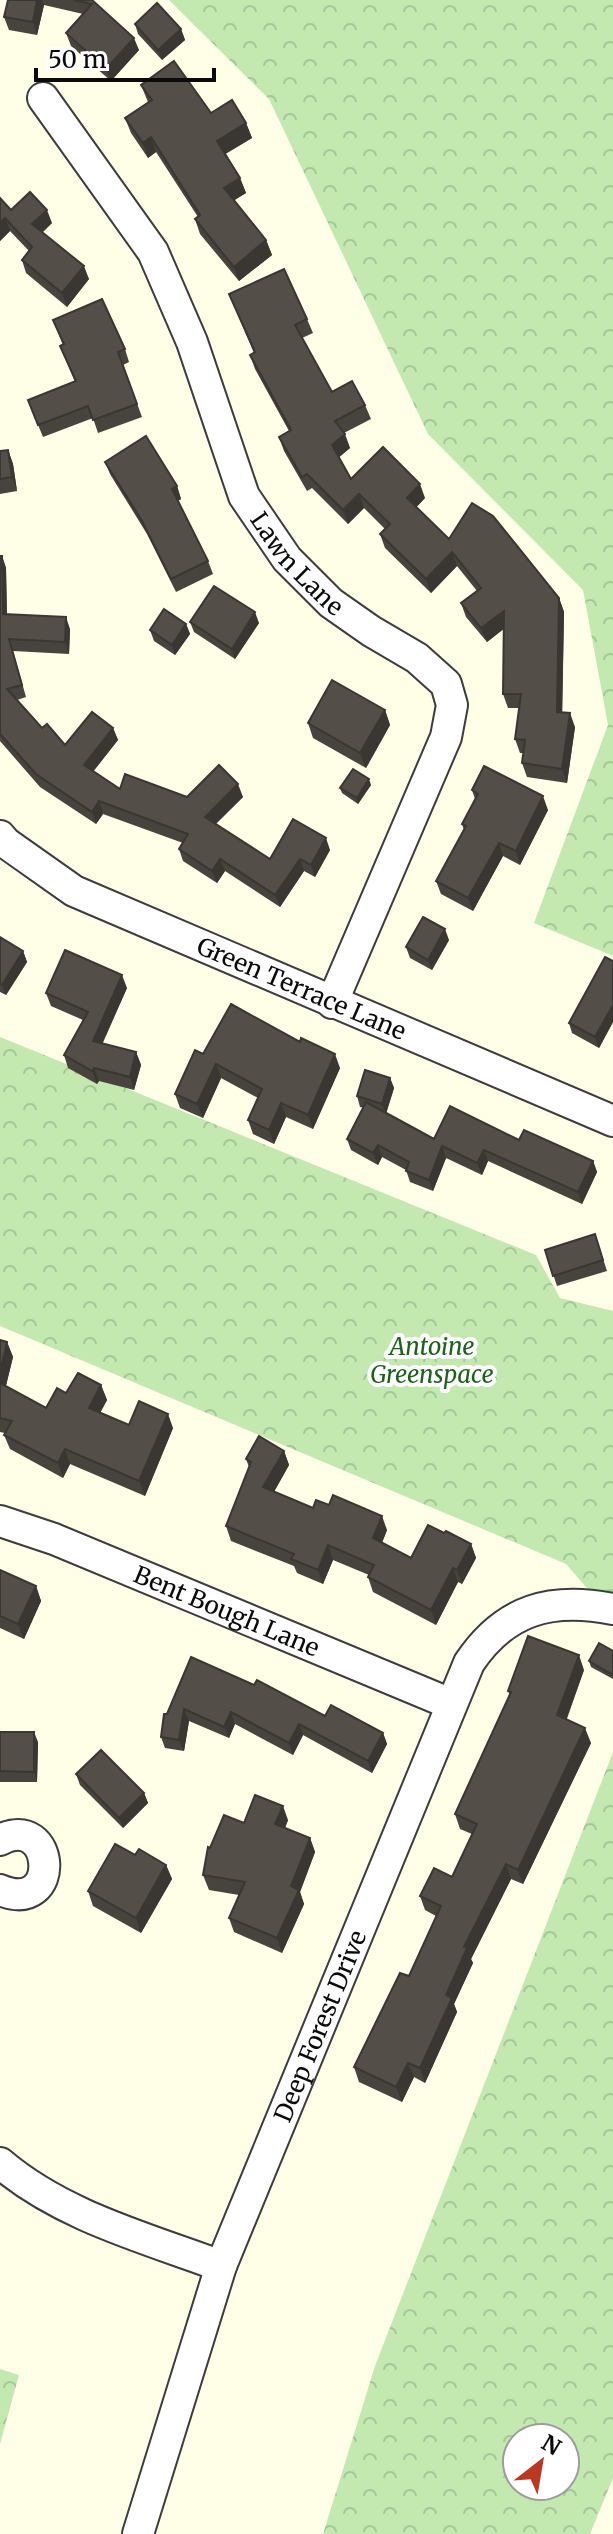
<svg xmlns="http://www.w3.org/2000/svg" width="613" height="2534" viewBox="0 0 613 2534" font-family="Merriweather,serif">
  <defs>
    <pattern id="park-crowns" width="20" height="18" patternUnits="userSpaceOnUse" patternTransform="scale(2)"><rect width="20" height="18" fill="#c3e9b1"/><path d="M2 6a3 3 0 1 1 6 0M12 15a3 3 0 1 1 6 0" fill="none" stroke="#a6c697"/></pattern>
  </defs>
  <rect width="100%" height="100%" fill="#ffffe8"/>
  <g fill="url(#park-crowns)" fill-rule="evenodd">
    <path d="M169,0H613V956L534,923L608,725L583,590L428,434L269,99Z"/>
    <path d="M0,1037L536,1255L560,1298L613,1311V1618L566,1564L0,1326Z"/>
    <path d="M613,1752V2478L590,2534H323L375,2366ZM517,2438H565V2486H517Z"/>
    <path d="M0,2369L19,2375L0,2444Z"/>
  </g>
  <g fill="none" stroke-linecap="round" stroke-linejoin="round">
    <defs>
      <g id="minor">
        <path id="s1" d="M43,98L153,252L192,342L244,496L287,559L331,603L371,631L417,658L446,684L452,705L446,737L332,1003"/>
        <path id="s2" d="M0,836L6,843L74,891L613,1121"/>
        <path id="s3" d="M0,1521L54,1539L451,1704"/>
        <path d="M0,1840C55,1811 63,1916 0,1890"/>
        <path d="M0,2163C62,2216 146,2238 221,2266"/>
        <path id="s4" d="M138,2534L221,2266L469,1663C505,1609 551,1597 613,1609"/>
      </g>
    </defs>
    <use href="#minor" stroke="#3d3d3d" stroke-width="34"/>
    <use href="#minor" stroke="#fff" stroke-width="30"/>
  </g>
  <g fill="#47433d">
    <path d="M8,0H92L139,50L111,81L71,46L66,33L83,14L44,5L37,35L9,30L4,17Z"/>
    <path d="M135,24L181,29L185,40L162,60L138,34Z"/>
    <path d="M141,85L211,113L246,123L252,138L225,154L240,178L246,193L234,200L266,240L272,255L239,281L200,234L195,219L198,217L156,152L148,158L131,133L125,118L148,102Z"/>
    <path d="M0,198L11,210L52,223L42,232L89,279L67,307L26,273L22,260L29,251L10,231L0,241Z"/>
    <path d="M229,294L307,319L313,333L302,338L332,392L365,405L371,419L344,433L350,448L339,457L351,479L425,498L416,507L449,539L559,598L564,612L562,712L575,727L567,783L527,777L522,763L523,753H520L515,739L519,708H508L503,694V629L487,642L466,617L461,603L477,591L457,566L431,593L385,548L380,534L385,529L364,508L348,524L312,488L307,491L284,451L279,437L289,431L255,369L250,355L254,353Z"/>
    <path d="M53,320L125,349L129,362L123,365L142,417L98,433L93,418L43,437L28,400L75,382L60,346L63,345Z"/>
    <path d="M8,450L13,464L17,491L0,494V451Z"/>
    <path d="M105,462L177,486L181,499L178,501L208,561L213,574L176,592L147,534L110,474Z"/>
    <path d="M0,556H2L6,568L7,614L70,629L69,654L13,651L26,697L17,700L42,728L65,745L113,728L118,740L93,771L120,789L187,797H243L216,824L270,859L330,850L315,877L304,871L280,907L225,871L217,883L183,861L179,849L183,843L103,814L96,824L40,787L0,741Z"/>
    <path d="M190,622L259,623L235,659L194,632Z"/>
    <path d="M186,624L190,634L175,655L154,641L150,630Z"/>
    <path d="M385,710L390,725L366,768L313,738L308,723Z"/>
    <path d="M371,785L358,804L342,793L340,788Z"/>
    <path d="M472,790L548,810L520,865L503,856L473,911L441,894L436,881L464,830L462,824L475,799Z"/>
    <path d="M0,937L23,951L27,962L6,995L0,992Z"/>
    <path d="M449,940L432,970L410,958L406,947Z"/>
    <path d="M613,961V1022L599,1048L572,1033L569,1023Z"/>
    <path d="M127,988L102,1043L136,1052L141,1065L134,1090L99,1081L97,1084L68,1068L64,1055L83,1020L51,1006L46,993Z"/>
    <path d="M203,1054L340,1068L313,1129L286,1117L274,1144L253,1134L248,1120L258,1098L221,1078L203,1118L180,1108L175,1094Z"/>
    <path d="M390,1078L394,1088L386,1113L434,1139L519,1140L593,1161L597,1172L582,1204L488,1161L482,1175L446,1158L433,1191L410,1182L406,1170L382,1157L378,1165L351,1150L347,1139L364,1108L360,1107L357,1096Z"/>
    <path d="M595,1234L607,1271L557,1286L545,1250Z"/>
    <path d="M0,1340L7,1342L13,1357L6,1386L46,1408L66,1393L101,1385L107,1400L100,1412L129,1425L173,1428L145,1496L70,1464L63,1478L10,1449L4,1435L5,1433L0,1432Z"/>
    <path d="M284,1451L289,1465L274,1492L313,1508L387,1530L382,1543L411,1558L444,1533L471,1544L476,1558L462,1584L458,1582L436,1625L373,1592L368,1577L369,1575L333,1560L323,1584L297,1573L294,1566L231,1541L226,1526L249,1467L246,1459Z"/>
    <path d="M0,1570L36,1586L41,1601L24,1639L0,1628Z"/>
    <path d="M613,1651V1679L591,1667L589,1661Z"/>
    <path d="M191,1657L325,1716L383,1733L387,1744L372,1773L303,1735L293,1755L235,1724L229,1738L189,1721L184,1751L165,1748L161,1737L167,1714Z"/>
    <path d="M584,1670L566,1719L591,1743L523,1884L511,1879L471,1959L473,1963L454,2004L457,2012L425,2083L414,2077L402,2102L359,2082L354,2067L409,1976L436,1916L425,1910L420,1896L452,1877L472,1834L460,1829L455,1814L510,1696L508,1691Z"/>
    <path d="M0,1732L38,1742L37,1782H0Z"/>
    <path d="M76,1774L144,1793L148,1803L123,1828L80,1785Z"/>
    <path d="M288,1820L285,1828L310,1838L315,1852L300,1892L304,1904L282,1953L234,1932L229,1918L239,1895L209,1890L203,1875L210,1848L244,1823Z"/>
    <path d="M135,1855L166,1865L172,1879L141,1933L93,1906L88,1891Z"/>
  </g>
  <g fill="#3a3732">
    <path d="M37,0H42L44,5L37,35L33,22Z"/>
    <path d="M181,29L185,40L162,60L158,50Z"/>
    <path d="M134,38L139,50L111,81L106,69Z"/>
    <path d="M246,123L252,138L222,156L217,141Z"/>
    <path d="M151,137L156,152L148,158L143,143Z"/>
    <path d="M240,178L246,193L230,203L224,188Z"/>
    <path d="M47,210L52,223L37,238L32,224Z"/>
    <path d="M5,218L10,231L0,241V223Z"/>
    <path d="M266,240L272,255L239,281L234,267Z"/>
    <path d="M84,266L89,279L67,307L62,293Z"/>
    <path d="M345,434L350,448L337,459L332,445Z"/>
    <path d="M8,450L13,464L17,491L12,477Z"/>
    <path d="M420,484L425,498L412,512L407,498Z"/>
    <path d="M177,486L181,499L176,502L172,489Z"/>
    <path d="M359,494L364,508L348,524L343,510Z"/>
    <path d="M452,552L457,566L431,593L426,579Z"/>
    <path d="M2,556L6,568L7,626L3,614Z"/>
    <path d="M559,598L564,612L562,726L557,712Z"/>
    <path d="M504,611L509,625L487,642L481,628Z"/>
    <path d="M255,612L259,623L235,659L232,649Z"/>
    <path d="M66,617L70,629L69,654L65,642Z"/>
    <path d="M186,624L190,634L175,655L172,645Z"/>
    <path d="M385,710L390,725L366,768L360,753Z"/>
    <path d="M570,713L575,727L567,783L562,769Z"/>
    <path d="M113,728L118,740L89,777L84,765Z"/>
    <path d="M369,779L371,785L358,804L357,798Z"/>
    <path d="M238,784L243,797L210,829L205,817Z"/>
    <path d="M543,796L548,810L520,865L516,851Z"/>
    <path d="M99,801L103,814L96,824L92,812Z"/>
    <path d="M326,838L330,850L315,877L311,865Z"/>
    <path d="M499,843L503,856L473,911L468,898Z"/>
    <path d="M220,859L225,871L217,883L212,871Z"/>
    <path d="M300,859L304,871L280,907L275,895Z"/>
    <path d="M445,929L449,940L432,970L428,960Z"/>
    <path d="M23,951L27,962L6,995L2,985Z"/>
    <path d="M122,975L127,988L98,1054L93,1041Z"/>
    <path d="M613,1005V1022L599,1048L595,1037Z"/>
    <path d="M136,1052L141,1065L134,1090L130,1077Z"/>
    <path d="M335,1054L340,1068L313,1129L308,1115Z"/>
    <path d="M216,1064L221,1078L203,1118L197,1104Z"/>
    <path d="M94,1068L99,1081L97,1084L92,1071Z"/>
    <path d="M390,1078L394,1088L386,1114L382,1104Z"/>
    <path d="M281,1103L286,1117L274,1144L269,1130Z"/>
    <path d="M378,1145L382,1157L378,1165L373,1153Z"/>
    <path d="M442,1146L446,1158L433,1191L429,1180Z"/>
    <path d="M484,1150L488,1161L482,1175L477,1163Z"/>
    <path d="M593,1161L597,1172L582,1204L578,1192Z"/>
    <path d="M7,1342L13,1357L3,1397L0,1388V1373Z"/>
    <path d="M101,1385L107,1400L95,1423L89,1408Z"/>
    <path d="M168,1414L173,1428L145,1496L139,1481Z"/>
    <path d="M65,1449L70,1464L63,1478L58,1463Z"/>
    <path d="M284,1451L289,1465L268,1502L263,1487Z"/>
    <path d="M382,1516L387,1530L378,1552L373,1538Z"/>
    <path d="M471,1544L476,1558L462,1584L457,1570Z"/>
    <path d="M328,1545L333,1560L323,1584L318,1570Z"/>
    <path d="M453,1568L458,1582L436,1625L431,1610Z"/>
    <path d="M36,1586L41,1601L24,1639L18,1624Z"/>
    <path d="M579,1655L584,1670L563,1730L557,1715Z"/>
    <path d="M184,1709L189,1721L184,1751L179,1740Z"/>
    <path d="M231,1712L235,1724L229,1738L224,1727Z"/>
    <path d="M299,1724L303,1735L293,1755L289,1743Z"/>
    <path d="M585,1728L591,1743L523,1884L518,1870Z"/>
    <path d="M34,1732L38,1742L37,1782L34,1772Z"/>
    <path d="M383,1733L387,1744L372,1773L368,1761Z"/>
    <path d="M144,1793L148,1803L123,1828L119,1818Z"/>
    <path d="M283,1806L288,1820L281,1838L275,1824Z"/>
    <path d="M310,1838L315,1852L300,1892L304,1904L282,1953L277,1938L291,1886Z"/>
    <path d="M506,1864L511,1879L471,1959L473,1963L454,2004L457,2012L425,2083L420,2068L446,1995L464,1947Z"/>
    <path d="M166,1865L172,1879L141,1933L136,1918Z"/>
    <path d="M408,2063L414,2077L402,2102L396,2087Z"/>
  </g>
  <g fill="#534e47" stroke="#3a3732" stroke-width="2">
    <path d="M8,0H37L33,22L4,17Z"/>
    <path d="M74,0H92L134,38L106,69L66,33L92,4Z"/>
    <path d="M157,3L181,29L158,50L135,24Z"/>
    <path d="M174,61L211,113L232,100L246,123L217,141L240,178L224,188L266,240L234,267L195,219L200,215L151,137L143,143L125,118L152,100L141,85Z"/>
    <path d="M30,192L47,210L32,224L84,266L62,293L22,260L32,247L5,218L0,223V198L11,210Z"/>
    <path d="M284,269L307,319L295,325L332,392L352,381L365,405L335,421L345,434L332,445L351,479L383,447L420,484L407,498L449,539L472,503L493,516L559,598L557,712L570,713L562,769L522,763L525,740L515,739L521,694H503L504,611L481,628L461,603L481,588L452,552L426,579L380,534L390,524L359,494L343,510L307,474L302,477L279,437L291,430L250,355L255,352L229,294Z"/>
    <path d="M102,299L125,349L118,352L137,404L93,420L88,406L38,425L28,400L76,381L60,346L64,344L53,320Z"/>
    <path d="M146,436L177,486L172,489L208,561L171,579L142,521L105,462Z"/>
    <path d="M8,450L12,477L0,479V451Z"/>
    <path d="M0,556H2L3,614L66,617L65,642L9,639L22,685L7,689L42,728L47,724L65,745L92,712L113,728L84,765L120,789L125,774L187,797L219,765L238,784L205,817L270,859L293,819L326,838L311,865L300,859L275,895L220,859L212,871L179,849L188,834L99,801L92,812L36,774L0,734Z"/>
    <path d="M214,586L255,612L232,649L190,622Z"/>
    <path d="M164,609L186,624L172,645L150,630Z"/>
    <path d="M332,680L385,710L360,753L308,723Z"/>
    <path d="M484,766L543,796L516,851L499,843L468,898L436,881L466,826L462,824L478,794L472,790Z"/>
    <path d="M353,769L369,779L357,798L340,788Z"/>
    <path d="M423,917L445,929L428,960L406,947Z"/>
    <path d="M0,937L23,951L2,985L0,984Z"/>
    <path d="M65,950L122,975L93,1041L136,1052L130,1077L94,1068L92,1071L64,1055L88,1012L46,993Z"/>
    <path d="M605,957L613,961V1005L595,1037L569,1023Z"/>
    <path d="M231,1004L300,1042L301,1038L335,1054L308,1115L281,1103L269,1130L248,1120L262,1089L216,1064L197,1104L175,1094L195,1050L203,1054Z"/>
    <path d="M365,1070L390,1078L382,1104L357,1096Z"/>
    <path d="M366,1102L434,1139L450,1106L519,1140L524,1130L593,1161L578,1192L484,1150L477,1163L442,1146L429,1180L406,1171L409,1162L378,1145L373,1153L347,1139Z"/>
    <path d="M595,1234L603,1260L553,1276L545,1250Z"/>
    <path d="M0,1340L7,1342L0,1373Z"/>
    <path d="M78,1373L101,1385L89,1408L129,1425L139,1401L168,1414L139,1481L65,1449L58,1463L4,1435L12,1421L0,1418V1383L46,1408L57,1388L66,1393Z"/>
    <path d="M259,1436L284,1451L263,1487L313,1508L316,1500L329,1505L333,1495L382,1516L373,1538L411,1558L428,1525L444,1533L446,1531L471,1544L457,1570L453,1568L431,1610L368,1577L374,1565L328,1545L318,1570L291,1559L294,1554L226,1526L251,1462L246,1459Z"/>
    <path d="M0,1570L36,1586L18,1624L0,1616Z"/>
    <path d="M528,1636L579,1655L557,1715L585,1728L518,1870L506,1864L464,1947L467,1948L446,1995L452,1998L420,2068L408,2063L396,2087L354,2067L400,1973L409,1976L441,1906L420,1896L434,1868L452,1877L477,1824L455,1814L511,1692L508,1691Z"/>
    <path d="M599,1643L613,1651V1675L589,1661Z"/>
    <path d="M191,1657L254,1685L257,1680L325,1716L331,1705L383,1733L368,1761L299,1724L289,1743L231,1712L224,1727L184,1709L179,1740L161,1737L164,1714H167Z"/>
    <path d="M0,1732H34V1772L0,1771Z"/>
    <path d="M101,1750L144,1793L119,1818L76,1774Z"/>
    <path d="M255,1795L283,1806L275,1824L310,1838L291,1886L299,1890L277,1938L229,1918L245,1882L203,1875L208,1847L210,1848L224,1815L244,1823Z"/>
    <path d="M115,1844L135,1855L139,1849L166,1865L136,1918L88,1891Z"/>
  </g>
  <g text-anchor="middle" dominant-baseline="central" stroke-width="8" stroke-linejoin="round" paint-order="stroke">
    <g font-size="24" fill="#0a0a0a" stroke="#fff">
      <text stroke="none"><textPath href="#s1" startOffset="536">Lawn Lane</textPath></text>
      <text stroke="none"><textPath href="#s2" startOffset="340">Green Terrace Lane</textPath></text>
      <text stroke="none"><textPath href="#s3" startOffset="244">Bent Bough Lane</textPath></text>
      <text stroke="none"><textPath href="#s4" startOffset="540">Deep Forest Drive</textPath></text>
    </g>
    <g font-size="24" font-style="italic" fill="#1b631a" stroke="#fff">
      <text x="432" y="1346">Antoine<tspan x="432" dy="28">Greenspace</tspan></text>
    </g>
  </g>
  <g transform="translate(541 2462) rotate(31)"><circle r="38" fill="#ffffff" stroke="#9d9d9d" stroke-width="2"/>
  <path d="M0-6L14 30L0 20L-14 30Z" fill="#bd3820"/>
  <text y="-12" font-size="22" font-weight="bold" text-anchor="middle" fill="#0a0a0a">N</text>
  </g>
  <path d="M36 68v12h178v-12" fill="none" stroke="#0a0a0a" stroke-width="4"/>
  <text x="48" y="68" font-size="24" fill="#0a0a0a" stroke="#ffffff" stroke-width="6" paint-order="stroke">50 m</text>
</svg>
